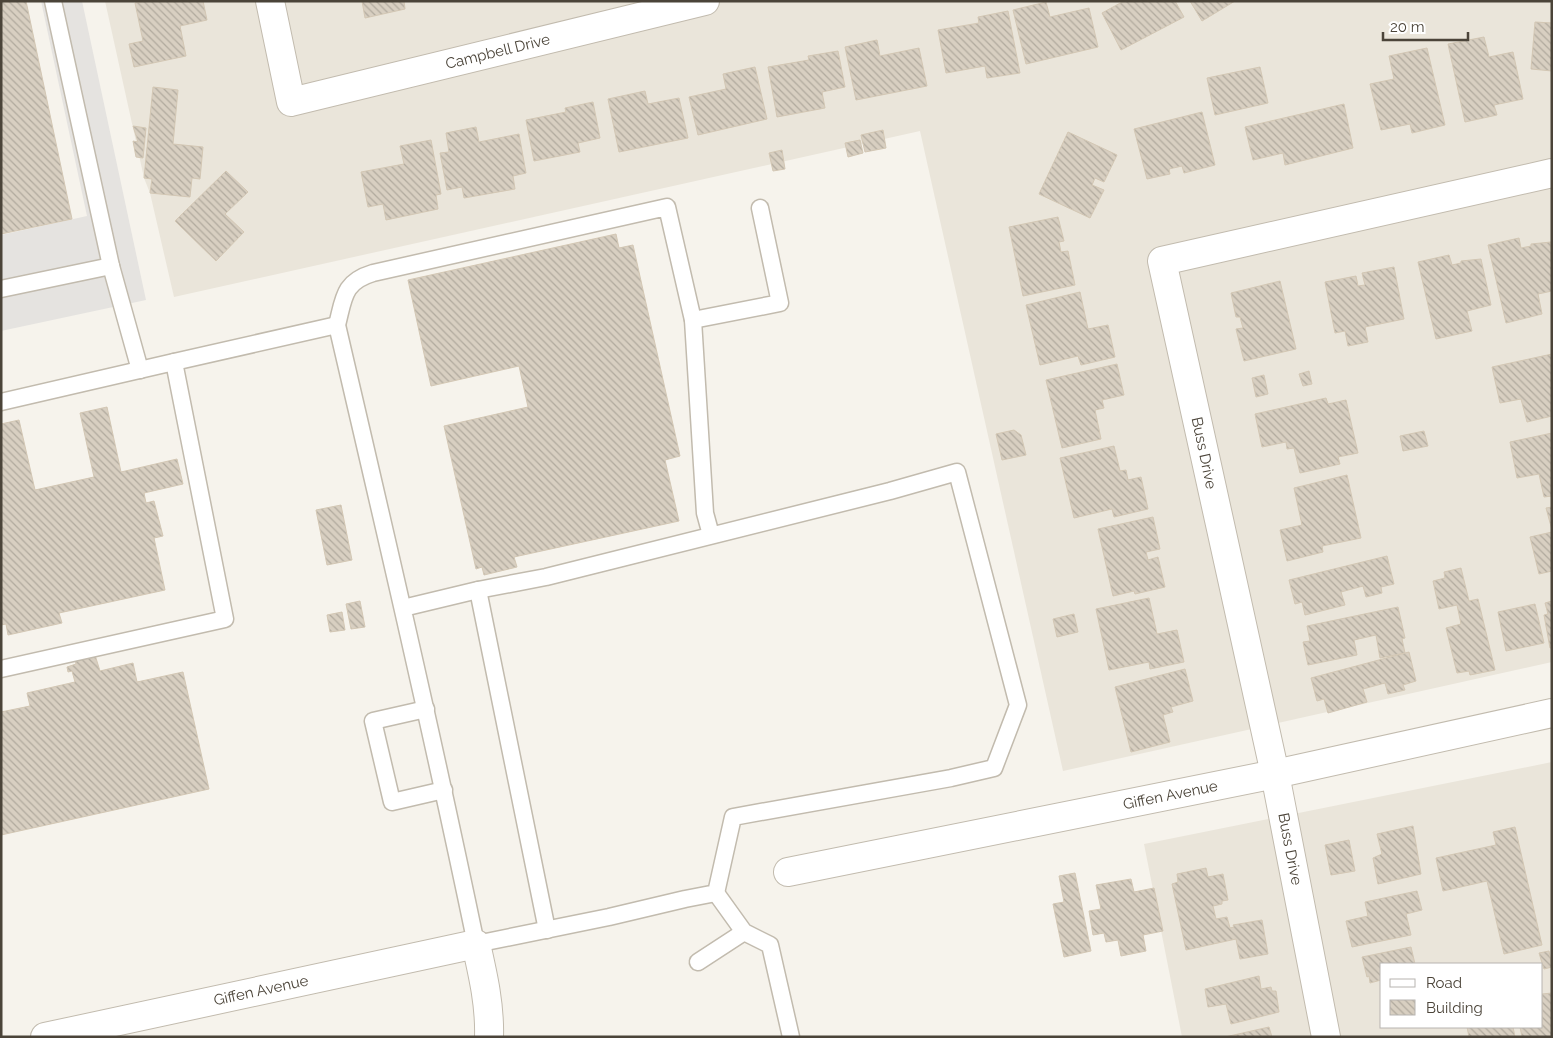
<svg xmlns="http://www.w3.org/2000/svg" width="1553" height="1038" viewBox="0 0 1553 1038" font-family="Raleway,sans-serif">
  <defs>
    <pattern id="building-back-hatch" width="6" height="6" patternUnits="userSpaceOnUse" patternTransform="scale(1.25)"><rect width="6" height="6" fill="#d8cfc1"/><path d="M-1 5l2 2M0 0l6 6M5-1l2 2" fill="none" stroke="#b1aa9e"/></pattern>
  </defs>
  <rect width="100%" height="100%" fill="#f6f3ec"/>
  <g fill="#eae5da" fill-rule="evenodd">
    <path d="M105,1H1552V662L1063,771L920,131L174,297L150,193L144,178Z"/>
    <path d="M1552,762V1037H1182L1144,844ZM1382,964H1542V1027H1382Z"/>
  </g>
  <path fill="#e5e3e0" d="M41,1H82L146,300L1,331V235L87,216Z"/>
  <g fill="url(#building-back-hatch)" stroke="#d3c7b4">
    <path d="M1,1H26L72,219L1,234Z"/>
    <path d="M145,1H203L207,20L180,26L186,56L134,67L129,44L143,41L135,3Z"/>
    <path d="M362,1H404L405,9L365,18Z"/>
    <path d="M1124,1H1175L1184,17L1121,50L1102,13Z"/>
    <path d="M1190,1H1235L1202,21Z"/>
    <path d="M1046,2L1050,17L1089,8L1098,47L1026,64L1013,10Z"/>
    <path d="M1008,11L1020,73L987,78L985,66L946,73L938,30L979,23L978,17Z"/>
    <path d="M1535,22L1552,23V71L1531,69Z"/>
    <path d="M1484,37L1489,57L1513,52L1523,99L1494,105L1497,115L1465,122L1448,44Z"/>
    <path d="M877,40L880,56L919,48L927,86L856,100L845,47Z"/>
    <path d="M1427,48L1445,125L1412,133L1410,124L1381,130L1370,84L1394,79L1389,56Z"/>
    <path d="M838,51L845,87L822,92L825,108L777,117L768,67L809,60L808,56Z"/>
    <path d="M755,67L767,119L698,135L689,97L726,89L723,74Z"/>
    <path d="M1260,67L1268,103L1215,115L1207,78Z"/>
    <path d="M153,87L178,90L173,144L203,147L200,179L192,178L190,197L150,193L152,179L144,178Z"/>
    <path d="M645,91L648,104L679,98L688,138L619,152L608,99Z"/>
    <path d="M593,102L600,138L578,143L580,152L534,161L526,120L566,112L565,108Z"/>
    <path d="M1344,104L1353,148L1285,165L1283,153L1253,160L1245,127Z"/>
    <path d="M1202,112L1215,165L1184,173L1182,166L1169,169L1170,174L1147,179L1134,129Z"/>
    <path d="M133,126L146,128L143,158L136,157L133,141L138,142Z"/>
    <path d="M476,127L479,142L519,134L526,173L513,176L515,189L464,198L462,187L447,190L440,153L449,152L446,133Z"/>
    <path d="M883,130L886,148L865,152L861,135Z"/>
    <path d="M1068,132L1117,155L1104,182L1095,178L1092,185L1104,190L1090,218L1039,194Z"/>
    <path d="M431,140L441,194L436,195L438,209L386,220L383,204L368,207L361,172L404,164L400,146Z"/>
    <path d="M860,140L863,153L848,157L845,143Z"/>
    <path d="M782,150L785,169L773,171L769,153Z"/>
    <path d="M226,171L248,192L225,214L244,232L216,261L175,221Z"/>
    <path d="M1058,217L1064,241L1059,242L1061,252L1068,251L1075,285L1023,296L1009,227Z"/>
    <path d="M616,234L619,248L633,245L680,456L665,460L679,521L514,557L517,567L484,575L482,567L476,569L444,426L528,407L519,366L431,386L408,280Z"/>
    <path d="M1519,238L1521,248L1531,246V244L1551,242L1552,291L1538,294L1542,314L1506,323L1488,245Z"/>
    <path d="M1449,255L1452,265L1461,263V261L1481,259L1491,305L1467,311L1472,331L1436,339L1418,262Z"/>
    <path d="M1394,267L1404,319L1365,327L1368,342L1348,346L1345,331L1335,333L1325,282L1356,276L1358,286L1365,285L1362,273Z"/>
    <path d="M1280,281L1296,349L1244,361L1236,329L1243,328L1240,317H1236L1231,293Z"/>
    <path d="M1080,292L1088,329L1108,325L1115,357L1081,365L1078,356L1040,365L1026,305Z"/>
    <path d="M1552,354V416L1527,422L1521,399L1500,403L1492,367Z"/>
    <path d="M1117,364L1124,395L1102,400L1104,408L1095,410L1101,439L1062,448L1046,380Z"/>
    <path d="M1309,371L1312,384L1303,386L1299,374Z"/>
    <path d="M1264,375L1268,394L1256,397L1252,378Z"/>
    <path d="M1326,398L1328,404L1346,400L1358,453L1338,457L1340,464L1300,473L1294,448L1287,449L1286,442L1262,447L1255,414Z"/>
    <path d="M107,407L121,472L177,459L183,484L144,493L146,503L154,501L163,536L154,538L165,590L59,613L62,623L8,635L6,624L1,625V424L19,420L35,490L94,477L80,413Z"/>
    <path d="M1014,430L1021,435L1026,455L1002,460L996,434Z"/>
    <path d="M1424,431L1428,446L1403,451L1400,436Z"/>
    <path d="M1552,433V496L1544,497L1539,474L1517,478L1510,442Z"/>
    <path d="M1114,446L1120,471L1126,470L1128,480L1141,477L1148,509L1114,517L1112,509L1074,518L1060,458Z"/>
    <path d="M1347,475L1361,538L1322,546L1323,552L1287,561L1280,530L1302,525L1294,488Z"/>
    <path d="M341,505L352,560L327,565L316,510Z"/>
    <path d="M1552,507V530L1546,508Z"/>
    <path d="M1153,517L1160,549L1146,552L1148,560L1158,557L1165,587L1135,594L1134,591L1113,596L1098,529Z"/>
    <path d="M1552,532V571L1539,574L1530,537Z"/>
    <path d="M1387,556L1394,584L1381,587L1382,593L1366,597L1363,586L1341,592L1345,605L1305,615L1302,602L1295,604L1289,580Z"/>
    <path d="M1461,568L1469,601L1478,599L1495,670L1470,675L1469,671L1457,673L1446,628L1461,624L1457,605L1439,609L1433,581L1445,578L1444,572Z"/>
    <path d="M1149,598L1157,634L1177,630L1184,662L1150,669L1149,662L1109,670L1096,609Z"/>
    <path d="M360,601L365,627L351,629L346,604Z"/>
    <path d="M1552,601V648H1550L1544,615L1548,614L1545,603Z"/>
    <path d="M1535,604L1544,643L1506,651L1498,612Z"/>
    <path d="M1398,607L1405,638L1402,639L1405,653L1380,658L1376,635L1354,640L1357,655L1308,665L1303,642L1310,641L1307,626Z"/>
    <path d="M342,612L345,630L330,632L327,615Z"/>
    <path d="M1074,614L1078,632L1057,637L1053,619Z"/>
    <path d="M1409,652L1416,681L1403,685L1405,690L1388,694L1385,683L1363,689L1367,702L1328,713L1324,699L1317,701L1311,678Z"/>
    <path d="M95,655L100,671L133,663L137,682L183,672L209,789L1,835V712L30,706L27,693L75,682L72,671L68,672L67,667L76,664L75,659Z"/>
    <path d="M1185,669L1193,701L1171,707L1173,712L1163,715L1170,742L1131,752L1115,687Z"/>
    <path d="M1413,826L1421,874L1378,884L1373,858L1382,854L1377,834Z"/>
    <path d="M1515,827L1542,945L1504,954L1487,881L1443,891L1436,858L1496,845L1493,832Z"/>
    <path d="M1349,840L1355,871L1331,875L1325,845Z"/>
    <path d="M1206,868L1208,877L1223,874L1228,900L1222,901V904L1213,906L1216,919L1227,917L1230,928L1234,927L1233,925L1262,920L1268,954L1240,959L1236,939L1186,950L1172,884L1178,882L1177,874Z"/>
    <path d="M1075,873L1091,951L1064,957L1053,904L1064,902L1059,876Z"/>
    <path d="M1131,879L1134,892L1154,888L1163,931L1143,935L1146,951L1121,956L1118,940L1106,942L1104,933L1093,935L1089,911L1101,909L1096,885Z"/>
    <path d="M1417,891L1422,910L1406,914L1411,935L1352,947L1346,921L1368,916L1365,902Z"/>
    <path d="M1411,947L1415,964H1382V982L1381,980L1370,983L1369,976L1367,977L1362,957Z"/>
    <path d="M1549,951L1552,967L1544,969L1539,953Z"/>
    <path d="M1259,976L1261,989L1271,987L1272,991H1276L1279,1012L1231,1024L1226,1004L1208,1007L1205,989Z"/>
    <path d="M1552,993V1037H1522L1520,1027H1542V994Z"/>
    <path d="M1269,1027L1272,1037H1225Z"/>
    <path d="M1467,1027H1513L1515,1037H1469Z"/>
  </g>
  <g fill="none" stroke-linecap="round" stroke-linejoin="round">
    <defs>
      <g id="lane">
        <path d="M53,1L111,266L140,370"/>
        <path d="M1,289L111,266"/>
        <path d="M693,320L780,303L760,208"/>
        <path d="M174,362L337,325"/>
        <path d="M1,402L174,362L225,619L1,669"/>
        <path d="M478,590L547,930"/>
        <path d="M403,608L478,590L546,577L890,491L957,472L1018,705L994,768L951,778L733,817L716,893L685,899L609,917L476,944C433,737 385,531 337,325C344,298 343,282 373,273L667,207L693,320L705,513L711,535"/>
        <path d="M426,709L373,721L392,802L444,790"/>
        <path d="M716,893L744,932L770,945L791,1037"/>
        <path d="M698,962L744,932"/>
      </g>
      <g id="street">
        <path id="s1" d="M270,1L291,102L705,1"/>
        <path id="s2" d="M788,872L1275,774L1552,713"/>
        <path id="s3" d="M45,1037L476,944C483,975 490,1005 489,1037"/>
        <path d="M1326,1037L1275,774L1162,261L1552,173"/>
      </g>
    </defs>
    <use href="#lane" stroke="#c2bbae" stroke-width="19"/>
    <use href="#street" stroke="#c2bbae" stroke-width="30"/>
    <use href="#lane" stroke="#fff" stroke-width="16"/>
    <use href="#street" stroke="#fff" stroke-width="28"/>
  </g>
  <g text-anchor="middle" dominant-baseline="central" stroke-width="4.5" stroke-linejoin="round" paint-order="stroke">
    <g font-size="15" fill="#4b4439" stroke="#fff">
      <text stroke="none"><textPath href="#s1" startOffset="316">Campbell Drive</textPath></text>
      <text transform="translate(1204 453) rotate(78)">Buss Drive</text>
      <text stroke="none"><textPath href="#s2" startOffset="390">Giffen Avenue</textPath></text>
      <text transform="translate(1290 849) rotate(79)">Buss Drive</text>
      <text stroke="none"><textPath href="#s3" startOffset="221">Giffen Avenue</textPath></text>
    </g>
  </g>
  <rect width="1553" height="1038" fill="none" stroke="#4b4439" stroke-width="5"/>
  <rect x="1380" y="963" width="162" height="65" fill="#ffffff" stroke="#b7b4b0"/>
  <rect x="1390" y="979" width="25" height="8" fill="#ffffff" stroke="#b7b4b0"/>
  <text x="1426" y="988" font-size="15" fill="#4b4439">Road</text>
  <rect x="1390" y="1000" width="25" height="15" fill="url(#building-back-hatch)" stroke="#b7b4b0"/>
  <text x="1426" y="1013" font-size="15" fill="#4b4439">Building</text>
  <path d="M1383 32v8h85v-8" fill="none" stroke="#4b4439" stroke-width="2.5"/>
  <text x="1390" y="32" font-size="15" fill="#4b4439" stroke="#ffffff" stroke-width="4" paint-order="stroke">20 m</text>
</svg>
